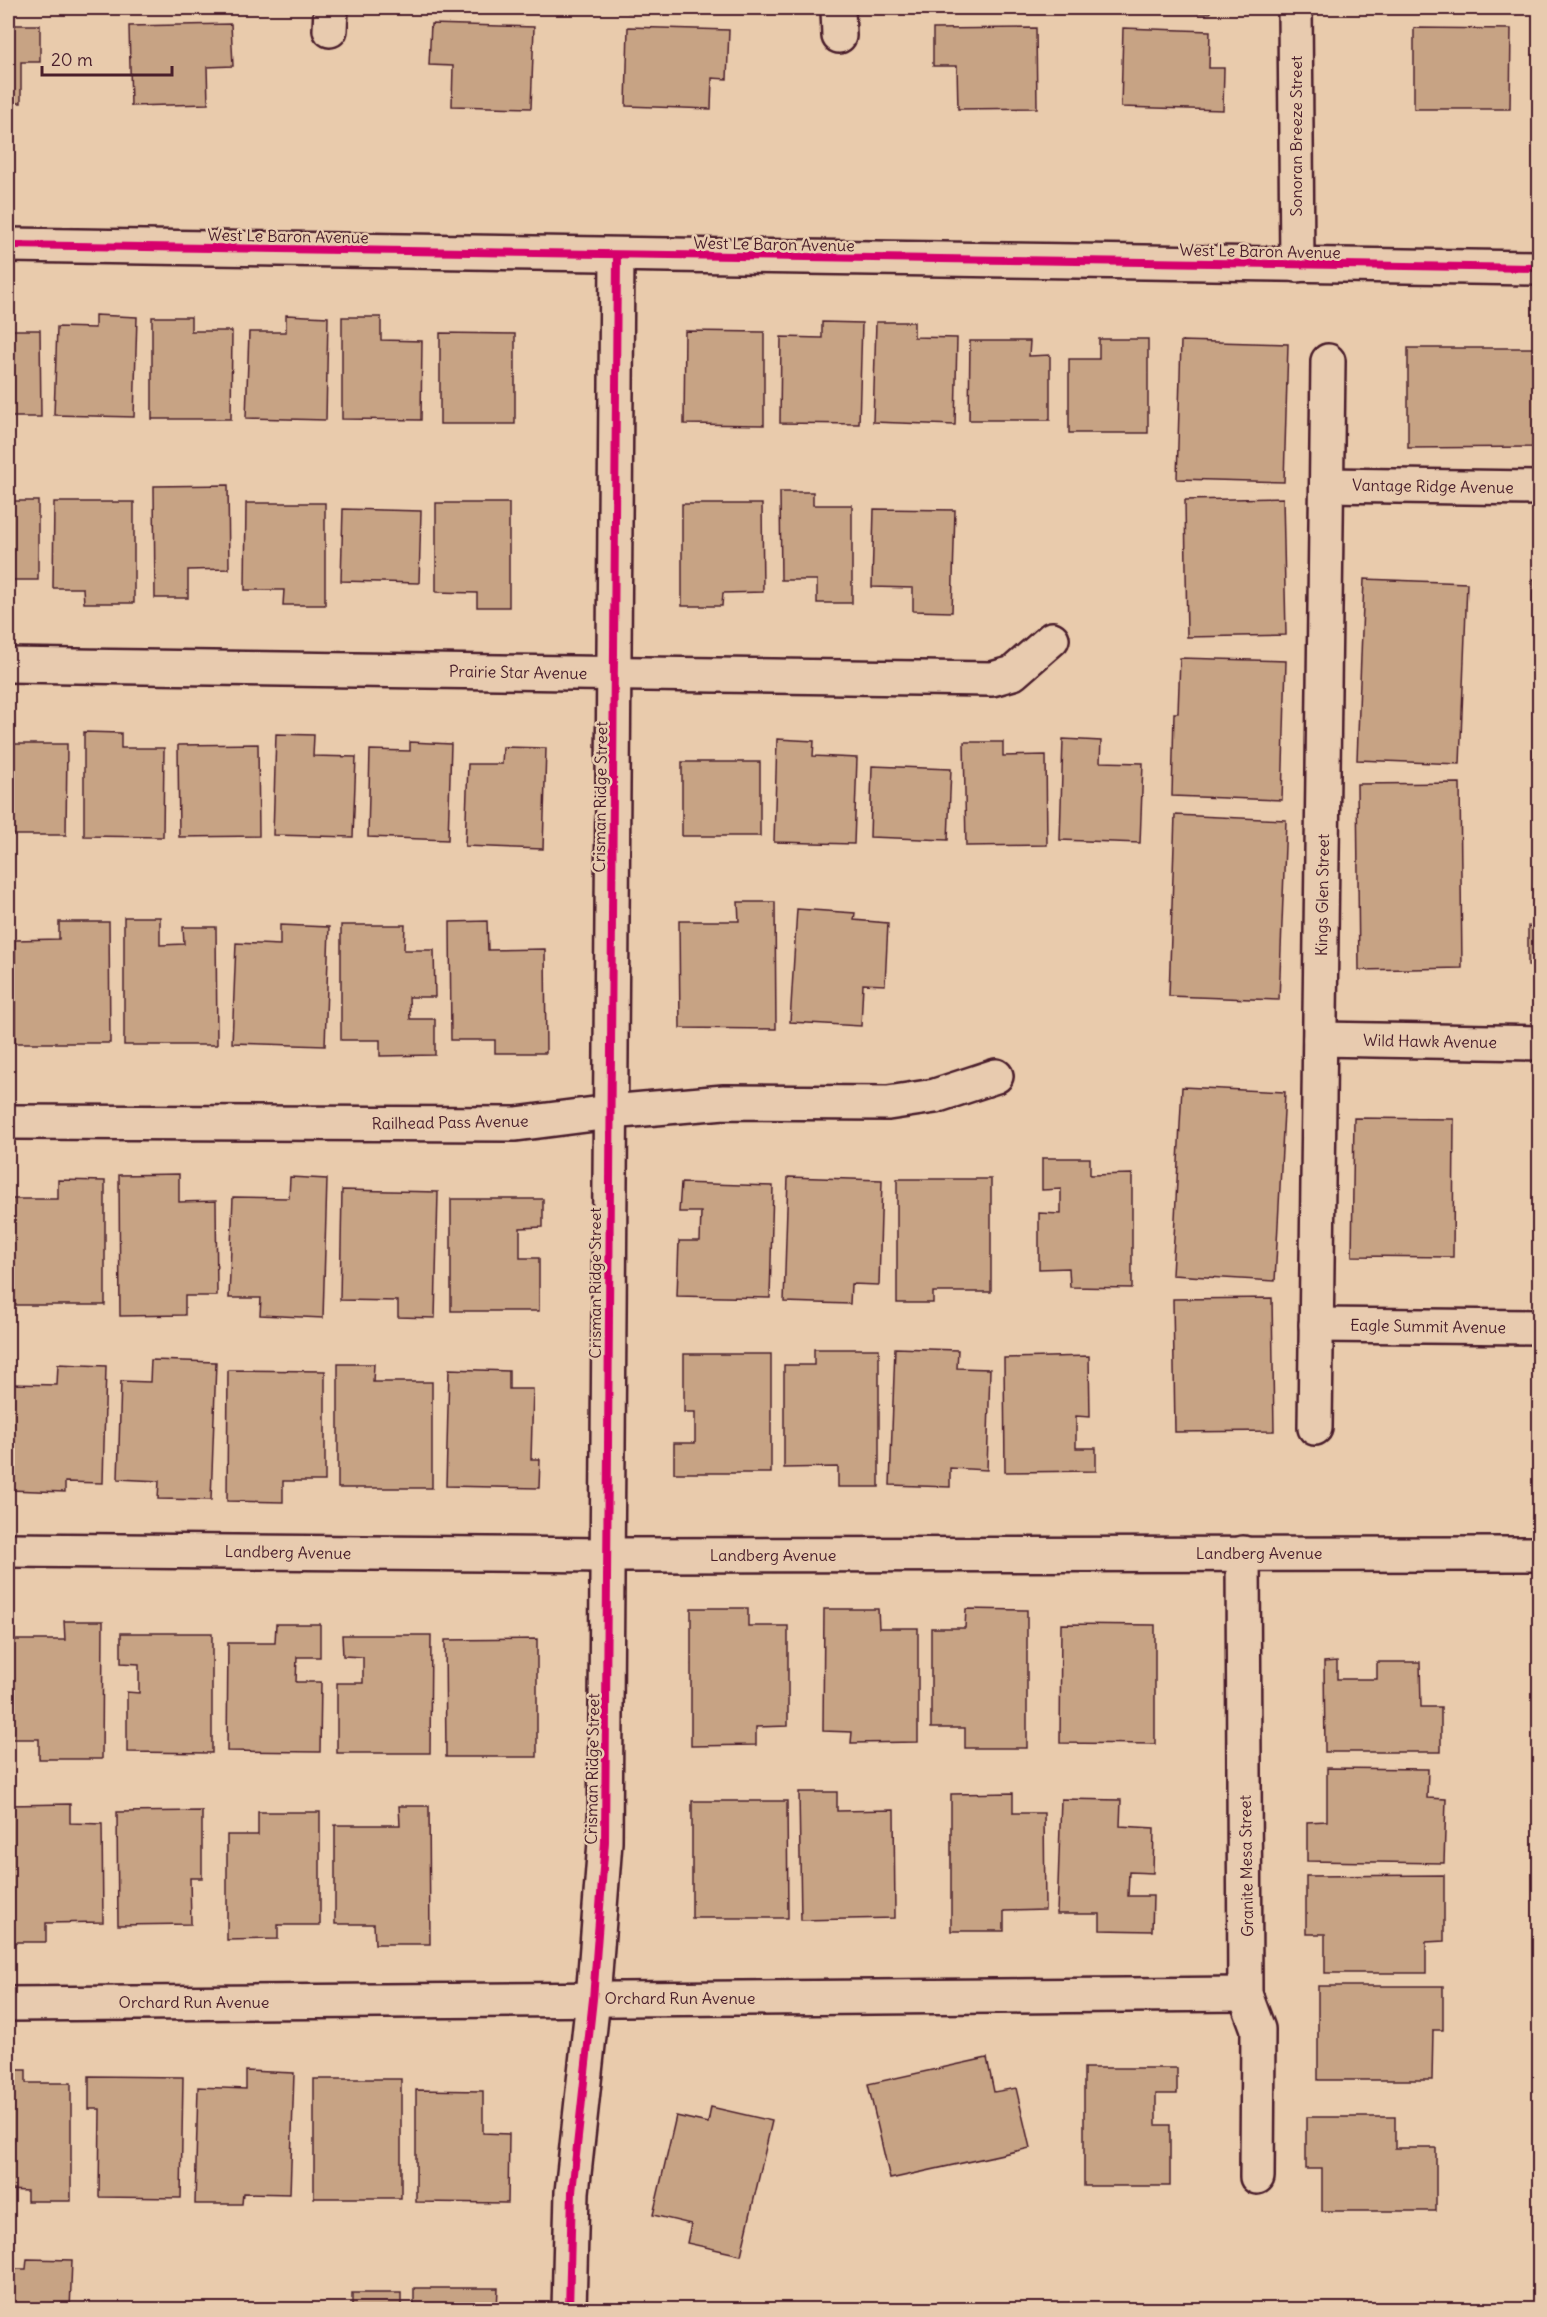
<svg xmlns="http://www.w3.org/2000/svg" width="1547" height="2317" viewBox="0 0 1547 2317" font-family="Delius,sans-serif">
  <rect width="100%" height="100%" fill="#e9cbac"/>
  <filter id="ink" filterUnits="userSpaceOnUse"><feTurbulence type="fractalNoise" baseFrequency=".0167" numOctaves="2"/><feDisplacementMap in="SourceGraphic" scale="12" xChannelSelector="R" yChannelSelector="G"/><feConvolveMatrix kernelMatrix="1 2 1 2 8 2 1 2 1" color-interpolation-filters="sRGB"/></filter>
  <g filter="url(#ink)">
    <g fill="#c7a384" stroke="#4a1f2b" stroke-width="1.5">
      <path d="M119,8H230L229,11Z"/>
      <path d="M628,8H729V11L628,12Z"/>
      <path d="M943,8H1037V12L943,13Z"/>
      <rect x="1119" y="8" width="91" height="5"/>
      <path d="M1400,8H1517V14L1400,13Z"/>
      <path d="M231,24L233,66L207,67L208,104L131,106L129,26Z"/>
      <path d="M431,24L534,27L531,108L452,106L453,66L429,65Z"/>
      <path d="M8,25H40V62H21V103H8Z"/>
      <path d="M628,27L729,30L727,79L712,78L711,109L626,106Z"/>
      <path d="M1036,28L1037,108L958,109L957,66H933V29Z"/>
      <path d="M1123,28L1210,31L1209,68H1224L1223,110L1121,107Z"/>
      <path d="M1414,28L1511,29L1510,109H1414Z"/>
      <path d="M95,315L137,317L134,417L54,415L57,327L95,328Z"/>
      <path d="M286,315L328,317L326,420L246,418L249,332H286Z"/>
      <path d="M152,317H191V331H232L231,419H152Z"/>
      <path d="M342,317H381V340L422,341L421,420L342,419Z"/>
      <path d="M822,322L862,323L859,424L780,423L781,337L822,338Z"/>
      <path d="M876,322H914V337L957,338L955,425L873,422Z"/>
      <path d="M8,330H40L41,417H8Z"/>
      <path d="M685,331L764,332V425L684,424Z"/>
      <path d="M440,333L515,334V424H440Z"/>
      <path d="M1099,339H1148V433H1069V359H1099Z"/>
      <path d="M970,341H1030L1029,356L1050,355V420H969Z"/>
      <path d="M1181,341L1288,344L1284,482L1177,479Z"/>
      <path d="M1408,348H1540V447L1408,448Z"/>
      <path d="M228,485L229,569L188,570V598H155L154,486Z"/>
      <path d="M780,492H813V505H852V603H817V580H781Z"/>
      <path d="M1283,498L1286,635L1187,637L1185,500Z"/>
      <rect x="8" y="501" width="30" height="79"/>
      <path d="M54,502H134V603H84L83,588H53Z"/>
      <path d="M246,503H325V605H283L284,590H245Z"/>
      <path d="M436,503H509V607H477V593L436,592Z"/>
      <path d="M682,504H762L763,592L723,593L722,606H682Z"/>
      <path d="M343,509L421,511L419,583L341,581Z"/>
      <path d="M874,509L955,510L952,612L913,611V588L872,587Z"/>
      <path d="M1364,579L1467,583L1460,764L1357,760Z"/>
      <rect x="1533" y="579" width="7" height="185"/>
      <path d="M1180,658L1286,661L1282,800L1172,796L1174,713H1178Z"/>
      <path d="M84,732L121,733V748H164L163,837L84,836Z"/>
      <path d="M276,734L314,735L313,756L356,757L353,837L273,835Z"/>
      <path d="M777,739L814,741L813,756L857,758L854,844L774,842Z"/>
      <path d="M1063,739L1101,741L1100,762L1143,763L1140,843L1060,840Z"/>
      <path d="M410,742L451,744L448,840L368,837L370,750L410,751Z"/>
      <path d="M964,742H1003V756L1046,755L1047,845L966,846Z"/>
      <path d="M8,744H67L66,835H8Z"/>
      <path d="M258,744L259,836L179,837L178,745Z"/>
      <path d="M503,747L546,748L543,849L465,846L468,764H502Z"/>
      <rect x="682" y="762" width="78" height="74"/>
      <path d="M872,766L951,769L948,840L870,837Z"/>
      <path d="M1460,783L1462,968L1359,970L1357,784Z"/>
      <path d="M1539,785L1540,966H1528V926L1537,927Z"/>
      <path d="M1175,815L1286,820L1279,1000L1169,996Z"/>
      <path d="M738,902H775L776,1029L680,1028L679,921H739Z"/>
      <path d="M797,909L855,913L854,920L888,923L885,985L863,984L861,1026L790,1022Z"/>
      <path d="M124,917H160V945L184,944L183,927H216L217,1045H124Z"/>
      <path d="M487,921L488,950L545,949L546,1053H495V1040H451L450,922Z"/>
      <path d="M59,922H109L110,1043H15V940L59,939Z"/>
      <path d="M280,925L329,927L325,1046L232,1043L236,943L280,945Z"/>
      <path d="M341,925H405L404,950H434L435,997H409L410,1019H435V1055L380,1056V1040H341Z"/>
      <path d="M1182,1087L1285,1092L1275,1281L1172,1275Z"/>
      <path d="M1354,1118L1454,1119L1453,1257L1352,1256Z"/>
      <path d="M1042,1158H1090V1175L1132,1174V1288L1070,1287L1069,1268L1039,1269V1213L1061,1214V1189L1042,1190Z"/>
      <path d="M179,1174V1202L216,1201L217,1296H185V1315L120,1316L119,1175Z"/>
      <path d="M290,1177L327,1179L323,1318L260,1315L261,1298H229L233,1197L289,1198Z"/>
      <path d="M788,1177L882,1180L879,1285L851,1284L850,1304L784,1302Z"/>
      <path d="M897,1179H991V1292H933V1303H897Z"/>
      <path d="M58,1180L105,1181V1305H12V1199H58Z"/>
      <path d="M681,1183L773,1186L770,1298L677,1296L679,1241H700L701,1212H679Z"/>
      <path d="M342,1190L438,1192L435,1318L398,1317V1301L340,1300Z"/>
      <path d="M451,1199H543V1227L520,1228V1258H539V1311H451Z"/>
      <path d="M1272,1298L1274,1431L1175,1432L1173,1299Z"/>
      <path d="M895,1348L958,1350L957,1368L990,1369L987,1470L950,1468V1487L890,1485Z"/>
      <path d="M814,1349H879V1487H838V1467L784,1468V1365H814Z"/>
      <path d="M684,1354H771V1473H674V1443H695V1412H684Z"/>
      <path d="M1089,1356L1090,1417L1076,1416V1448H1096V1471L1005,1472L1004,1358Z"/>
      <path d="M151,1360L216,1362L211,1500L158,1499L159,1481L118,1479L121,1381L150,1382Z"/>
      <path d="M58,1364L106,1366L103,1483L65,1482V1492L9,1490L12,1384L57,1385Z"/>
      <path d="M338,1364H374L373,1382H432V1488H338Z"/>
      <path d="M449,1369L509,1371V1389H533L531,1459H540L539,1488L446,1486Z"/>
      <path d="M228,1370L325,1371V1481H283V1502L227,1501Z"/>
      <path d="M691,1608H748V1626H788V1726L756,1727V1745L691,1746Z"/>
      <path d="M824,1609H878L879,1628H918V1742L851,1743L852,1732L823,1731Z"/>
      <path d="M966,1609L1027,1610V1748H965V1728H931V1628H965Z"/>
      <path d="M64,1621H103L102,1759H39V1739H9V1640H65Z"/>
      <path d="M276,1624H320V1657H297L296,1682H321L320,1752L227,1751L228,1643H275Z"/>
      <path d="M1061,1624L1155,1625V1744L1060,1743Z"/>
      <path d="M121,1633H212V1753L127,1752V1692L139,1693V1664L121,1663Z"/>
      <path d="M342,1635H431L430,1753H337V1683H363V1657L343,1656Z"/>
      <path d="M537,1639V1757H446L445,1640Z"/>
      <path d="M1337,1661V1679H1377V1662H1420L1421,1707H1441V1752H1325L1324,1662Z"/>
      <path d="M1327,1768L1428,1769L1427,1798L1446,1799L1444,1863L1307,1861V1822L1327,1821Z"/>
      <path d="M799,1792H837V1811L894,1810L895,1918L801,1920Z"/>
      <path d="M1013,1793V1813H1044L1045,1910L1004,1911V1931H951V1794Z"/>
      <path d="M1061,1799L1121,1800L1120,1826L1154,1828L1153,1873L1129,1872L1128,1896H1153L1152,1931L1100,1930V1914H1057Z"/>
      <path d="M692,1801H787L788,1918H692Z"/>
      <path d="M70,1804V1823L102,1824L103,1922L46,1923V1942H8V1805Z"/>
      <path d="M399,1806H429L430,1944H375L374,1924H335V1825H400Z"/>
      <path d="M202,1811V1878H190L191,1924L118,1925L117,1812Z"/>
      <path d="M258,1812H320V1925H278V1939L227,1940V1835H258Z"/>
      <path d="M1444,1875V1941L1426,1942V1973H1325V1934H1306V1876Z"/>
      <path d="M1318,1986H1443V2030H1433L1432,2080H1318Z"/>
      <path d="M987,2058L994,2092L1016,2088L1030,2148L890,2179L868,2084Z"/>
      <path d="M1084,2068H1177V2094H1156V2125H1170V2186H1084Z"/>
      <path d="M8,2070H26V2083H71V2201H27V2191L8,2190Z"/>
      <path d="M246,2071L294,2073L290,2194L243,2193L242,2204H195L198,2087L246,2089Z"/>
      <path d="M89,2076L183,2077L181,2198L99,2197L100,2109H89Z"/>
      <rect x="314" y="2079" width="87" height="119"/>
      <path d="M416,2090L483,2091V2133L509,2134L508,2203L416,2202Z"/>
      <path d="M711,2107L772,2121L741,2255L687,2243L691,2224L653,2215L676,2116L708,2123Z"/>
      <path d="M1306,2117H1395V2148H1436V2211H1322V2169H1306Z"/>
      <path d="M27,2259L72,2260L70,2310H8V2269H26Z"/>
      <path d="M414,2288H498L497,2310H414Z"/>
      <path d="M352,2293H401V2310H308L352,2309Z"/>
    </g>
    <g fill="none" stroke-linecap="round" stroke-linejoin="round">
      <defs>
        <g id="minor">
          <path d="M838,8L839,36"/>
          <path d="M1295,8L1297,265"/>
          <path d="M330,30L331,8"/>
          <path d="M8,245L1540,268"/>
          <path d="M1327,485L1540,488"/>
          <path d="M8,665L992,679L1013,673L1052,639"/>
          <path d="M1320,1039L1540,1043"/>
          <path d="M8,1122L516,1124L610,1112L724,1102L888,1103L935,1096L996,1076"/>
          <path d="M1316,1325L1540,1327"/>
          <path d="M1315,1428L1328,361"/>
          <path d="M8,1550L607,1555L1540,1554"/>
          <path d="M1243,1553L1245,1994L1258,2029L1257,2177"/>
          <path d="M8,2004L1245,1994"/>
          <path d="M569,2310L572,2192L593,1999L605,1842L617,255"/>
        </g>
      </defs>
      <use href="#minor" stroke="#4a1f2b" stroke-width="38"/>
      <use href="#minor" stroke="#e8cbaf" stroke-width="33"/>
      <defs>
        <g id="cycleway">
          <path d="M8,245L1540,268"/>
          <path d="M569,2310L572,2192L593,1999L605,1842L617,255"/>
        </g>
      </defs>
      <use href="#cycleway" stroke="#e8cbaf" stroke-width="11"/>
      <use href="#cycleway" stroke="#d6006c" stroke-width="8"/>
    </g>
  </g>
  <g text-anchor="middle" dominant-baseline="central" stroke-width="5" stroke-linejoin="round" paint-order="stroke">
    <g font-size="16" fill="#4a1f2b" stroke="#e8cbaf">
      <text transform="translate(1296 136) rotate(-90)">Sonoran Breeze Street</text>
      <text transform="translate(288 236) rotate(1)">West Le Baron Avenue</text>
      <text transform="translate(774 244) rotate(1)">West Le Baron Avenue</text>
      <text transform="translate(1260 251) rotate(1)">West Le Baron Avenue</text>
      <text transform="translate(1433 486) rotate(1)">Vantage Ridge Avenue</text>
      <text transform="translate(518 672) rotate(1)">Prairie Star Avenue</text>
      <text transform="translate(600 797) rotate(-89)">Crisman Ridge Street</text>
      <text transform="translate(1322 895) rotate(-89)">Kings Glen Street</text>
      <text transform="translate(1430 1041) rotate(1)">Wild Hawk Avenue</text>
      <text transform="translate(450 1122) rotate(-1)">Railhead Pass Avenue</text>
      <text transform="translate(595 1283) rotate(-90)">Crisman Ridge Street</text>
      <text transform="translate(1428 1326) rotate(1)">Eagle Summit Avenue</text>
      <text transform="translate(288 1552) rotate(1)">Landberg Avenue</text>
      <text x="1259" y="1553">Landberg Avenue</text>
      <text x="773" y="1555">Landberg Avenue</text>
      <text transform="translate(592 1769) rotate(-89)">Crisman Ridge Street</text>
      <text transform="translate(1246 1866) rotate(-91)">Granite Mesa Street</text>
      <text x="680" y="1998">Orchard Run Avenue</text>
      <text x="194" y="2002">Orchard Run Avenue</text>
    </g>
  </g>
  <rect width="1547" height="2317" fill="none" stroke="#e8cbaf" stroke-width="30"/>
  <rect x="15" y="15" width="1517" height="2287" fill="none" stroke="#4a1f2b" stroke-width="2" filter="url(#ink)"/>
  <path d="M42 66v9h130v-9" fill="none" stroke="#4a1f2b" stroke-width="3"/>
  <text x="51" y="66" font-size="18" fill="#4a1f2b" stroke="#e8cbaf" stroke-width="4.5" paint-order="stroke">20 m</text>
</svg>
